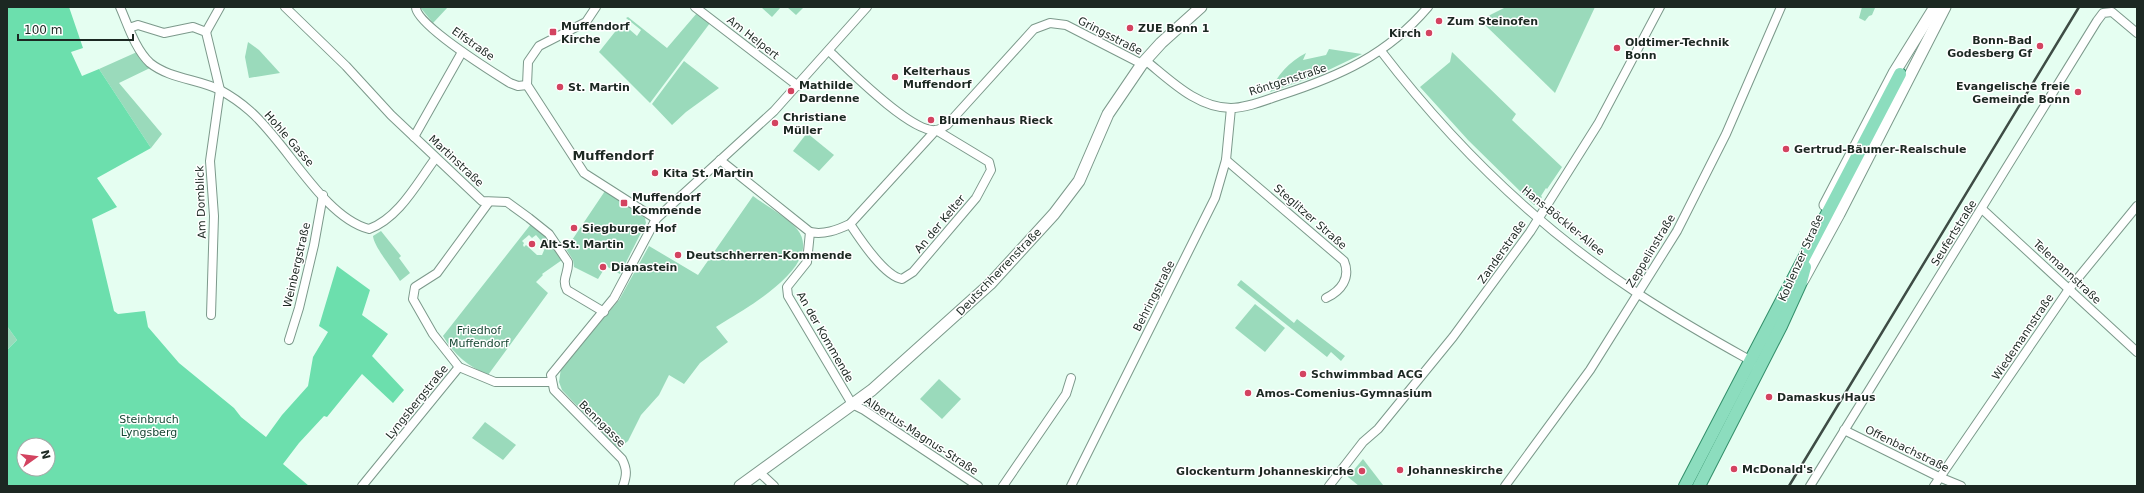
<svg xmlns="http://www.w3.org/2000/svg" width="2144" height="493" viewBox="0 0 2144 493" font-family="'DejaVu Sans',sans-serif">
  <rect width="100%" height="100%" fill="#e5fef1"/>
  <g fill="#9adabb" fill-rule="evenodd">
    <path d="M420,7H448L433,23Z"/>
    <path d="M761,7H781L772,17Z"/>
    <path d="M787,7H804L796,15Z"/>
    <path d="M1506,7H1595L1555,93L1483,23L1490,15Z"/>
    <path d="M1862,7L1875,8L1872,15L1869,16L1865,21L1859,18Z"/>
    <path d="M697,13L710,23L650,103L599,52L622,23L637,36L641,30L626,18L628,17L667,48Z"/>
    <path d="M248,42L259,50L280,73L249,78L245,57Z"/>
    <path d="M1329,49L1362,54L1316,76L1270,92C1277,75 1289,62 1306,53L1303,60L1326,55Z"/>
    <path d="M137,52L150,68L119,83L162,134L151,148L99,69Z"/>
    <path d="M1452,52L1516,114L1512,120L1562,167L1547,189L1546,188L1541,196L1542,197L1538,203L1534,205L1468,140L1420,87L1450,62Z"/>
    <path d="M684,61L719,88L686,112L672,125L652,104Z"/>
    <path d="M807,133L834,155L819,171L793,151Z"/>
    <path d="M605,191L645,218L646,223L620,274L606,266L598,279L574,267L573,260L566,249Z"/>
    <path d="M753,196C765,205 789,219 797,229C827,266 739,312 716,327L728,342L700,363L684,384L669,375L659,395L641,415L628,441L618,449L562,390L559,382L561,368L619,300L649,246L698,275Z"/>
    <path d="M531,224L545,234L562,260L542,274L543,275L536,282L548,293L488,375C468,366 454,355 443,336ZM529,235L532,238L536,235L542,242L541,244L545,248L542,255H537L526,245L524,247L523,245L524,243L522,241Z"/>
    <path d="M381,231L401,256L399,258L410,273L400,281C393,269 374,247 373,236Z"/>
    <path d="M1241,280L1294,323L1297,319L1345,356L1341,361L1331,352L1327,357L1237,285Z"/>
    <path d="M1255,304L1285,328L1265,352L1235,328Z"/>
    <path d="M7,326L17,340L7,350Z"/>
    <path d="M939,379L961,399L942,419L920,399Z"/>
    <path d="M485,422L516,445L503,460L472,438Z"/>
    <path d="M1363,459L1383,485L1382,486H1359L1348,477Z"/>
  </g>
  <path fill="#6cdfad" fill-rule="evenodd" d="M7,7H69L83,48L71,52L82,76L99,69L151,148L97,178L117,207L92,219L114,311L118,314L145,311L148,327L179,363L234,408L241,417L266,437L282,415L308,386L313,357L328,332L319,326L337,266L370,290L362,315L388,334L372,356L404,390L393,403L362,374L327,417L324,416L299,443L283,464L309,486H7V350L17,340L7,326ZM24,445H48V469H24Z"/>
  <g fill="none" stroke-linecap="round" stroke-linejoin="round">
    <defs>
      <g id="street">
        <path d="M120,7C128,25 135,49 150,63C170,79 198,79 220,90C231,96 241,103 250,111C287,143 323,217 369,229C399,218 417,183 435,159"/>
        <path d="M285,7L346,66L391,115L482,201L507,202L529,218L549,234L568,262C569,273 561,279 567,290L604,312"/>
        <path d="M416,7C415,24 494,73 510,83L518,86L527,85"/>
        <path d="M596,7L586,22L539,46L528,62L527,85L584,173L656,219"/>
        <path d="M695,7L798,86"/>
        <path d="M129,28L138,25L164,33L193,27L206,32L220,90L210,161L214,216L211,315"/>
        <path d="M206,32L220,7"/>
        <path d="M829,51C847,68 912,134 936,130C940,130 944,126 947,125L1034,29L1050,23L1066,25L1142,64"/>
        <path d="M1381,51C1453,145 1541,230 1640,295C1674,317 1710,338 1746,358L1752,365"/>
        <path d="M1145,60C1170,80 1197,108 1231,108C1247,108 1266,100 1281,95C1340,76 1387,55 1428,7"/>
        <path d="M414,137L462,52"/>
        <path d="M720,160L810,232L807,262L787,287L788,296L852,404L864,410L978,486"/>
        <path d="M1226,160L1344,261C1351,278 1341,291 1326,298"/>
        <path d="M489,202L437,273L415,287L413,299L433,334L459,367L495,382H552"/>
        <path d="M1982,209L2137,352"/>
        <path d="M850,224C860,239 884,276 902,279L913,272L976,198L991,170L989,162L936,130"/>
        <path d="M810,232C824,235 837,230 850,224L936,130"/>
        <path d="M289,340L299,308L314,245L323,195"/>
        <path d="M1844,430L1939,477L1961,486"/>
        <path d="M759,472L774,486"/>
        <path d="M362,486L459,367"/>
        <path d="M623,486C627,475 627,469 622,459L554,390L551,375L614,298L656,219L774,111L867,7"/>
        <path d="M1003,486L1066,394L1071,378"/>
        <path d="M1071,486L1215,198L1226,160L1231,108"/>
        <path d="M1329,486L1363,442L1378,429L1453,337L1530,232L1598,124L1660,7"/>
        <path d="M1505,486L1590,370L1677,231L1726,134L1781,7"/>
        <path d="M1810,486L2097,21L2103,13L2112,12L2137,33"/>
        <path d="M1934,486L2069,289L2137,206"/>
      </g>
      <g id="secondary">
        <path d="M1825,205L1894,73L1935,7"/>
        <path d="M1803,280L1839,214L1945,7"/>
        <path d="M740,486L872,390L990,284L1054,214L1079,181L1108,114L1142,64L1161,43L1201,7"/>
      </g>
      <g id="primary">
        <path d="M1685,486L1900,74"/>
        <path d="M1699,486L1781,326L1801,282L1805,267"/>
      </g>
    </defs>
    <use href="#street" stroke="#7c998b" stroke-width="10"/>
    <use href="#secondary" stroke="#7c998b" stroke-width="13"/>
    <use href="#primary" stroke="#338f6b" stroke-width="14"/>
    <use href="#street" stroke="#fff" stroke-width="8"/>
    <use href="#secondary" stroke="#fff" stroke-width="11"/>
    <use href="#primary" stroke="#8cddbe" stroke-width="12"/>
    <path stroke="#3e4c45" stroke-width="2.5" d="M1789,486L2079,7"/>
  </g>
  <g fill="#d34360" stroke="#fff" stroke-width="1.5">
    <circle cx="1439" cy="21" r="4"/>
    <circle cx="1130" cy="28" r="4"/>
    <rect x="549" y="28" width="8" height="8" rx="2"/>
    <circle cx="1429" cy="33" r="4"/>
    <circle cx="2040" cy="46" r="4"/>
    <circle cx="1617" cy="48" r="4"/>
    <circle cx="895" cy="77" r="4"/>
    <circle cx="560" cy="87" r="4"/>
    <circle cx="791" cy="91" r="4"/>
    <circle cx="2078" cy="92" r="4"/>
    <circle cx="931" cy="120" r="4"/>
    <circle cx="775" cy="123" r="4"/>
    <circle cx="1786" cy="149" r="4"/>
    <circle cx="655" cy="173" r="4"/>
    <rect x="620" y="199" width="8" height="8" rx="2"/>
    <circle cx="574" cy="228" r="4"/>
    <circle cx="532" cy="244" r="4"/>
    <circle cx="678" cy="255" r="4"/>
    <circle cx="603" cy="267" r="4"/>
    <circle cx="1303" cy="374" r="4"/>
    <circle cx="1248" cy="393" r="4"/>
    <circle cx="1769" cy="397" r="4"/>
    <circle cx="1734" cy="469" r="4"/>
    <circle cx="1400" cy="470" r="4"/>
    <circle cx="1362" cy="471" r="4"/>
  </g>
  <g text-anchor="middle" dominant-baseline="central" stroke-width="3" stroke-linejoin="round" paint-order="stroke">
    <g font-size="11" font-weight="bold" fill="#1c2822" stroke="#fff" text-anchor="start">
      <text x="1447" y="21">Zum Steinofen</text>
      <text x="561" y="26">Muffendorf<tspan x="561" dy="13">Kirche</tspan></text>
      <text x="1138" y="28">ZUE Bonn 1</text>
      <text x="1421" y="33" text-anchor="end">Kirch</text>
      <text x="2032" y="40" text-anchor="end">Bonn-Bad<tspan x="2032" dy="13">Godesberg Gf</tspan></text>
      <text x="1625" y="42">Oldtimer-Technik<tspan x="1625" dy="13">Bonn</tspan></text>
      <text x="903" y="71">Kelterhaus<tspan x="903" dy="13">Muffendorf</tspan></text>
      <text x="799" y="85">Mathilde<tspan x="799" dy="13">Dardenne</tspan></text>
      <text x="2070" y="86" text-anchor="end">Evangelische freie<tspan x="2070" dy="13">Gemeinde Bonn</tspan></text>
      <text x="568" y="87">St. Martin</text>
      <text x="783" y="117">Christiane<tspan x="783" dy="13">Müller</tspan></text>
      <text x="939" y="120">Blumenhaus Rieck</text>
      <text x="1794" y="149">Gertrud-Bäumer-Realschule</text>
      <text x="663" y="173">Kita St. Martin</text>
      <text x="632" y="197">Muffendorf<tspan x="632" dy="13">Kommende</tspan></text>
      <text x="582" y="228">Siegburger Hof</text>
      <text x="540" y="244">Alt-St. Martin</text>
      <text x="686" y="255">Deutschherren-Kommende</text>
      <text x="611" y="267">Dianastein</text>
      <text x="1311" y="374">Schwimmbad ACG</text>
      <text x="1256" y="393">Amos-Comenius-Gymnasium</text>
      <text x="1777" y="397">Damaskus Haus</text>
      <text x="1742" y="469">McDonald's</text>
      <text x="1408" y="470">Johanneskirche</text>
      <text x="1354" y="471" text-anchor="end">Glockenturm Johanneskirche</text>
    </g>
    <g font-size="11" fill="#1c2822" stroke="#fff">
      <text transform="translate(1110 36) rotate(27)">Gringsstraße</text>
      <text transform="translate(753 38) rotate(38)">Am Helpert</text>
      <text transform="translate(473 44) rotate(35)">Elfstraße</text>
      <text transform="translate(1288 80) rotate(-18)">Röntgenstraße</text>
      <text transform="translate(289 139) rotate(49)">Hohle Gasse</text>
      <text transform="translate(456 161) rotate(43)">Martinstraße</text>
      <text transform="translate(201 202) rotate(-92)">Am Domblick</text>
      <text transform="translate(1310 217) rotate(41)">Steglitzer Straße</text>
      <text transform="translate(1563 221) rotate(39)">Hans-Böckler-Allee</text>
      <text transform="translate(940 224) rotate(-50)">An der Kelter</text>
      <text transform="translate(1954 233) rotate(-58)">Seufertstraße</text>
      <text transform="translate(1651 251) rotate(-59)">Zeppelinstraße</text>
      <text transform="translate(1502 252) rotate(-55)">Zanderstraße</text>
      <text transform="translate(1801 258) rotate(-66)">Koblenzer Straße</text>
      <text transform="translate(297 265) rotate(-77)">Weinbergstraße</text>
      <text transform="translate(999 272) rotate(-46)">Deutschherrenstraße</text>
      <text transform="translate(2067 272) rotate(43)">Telemannstraße</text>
      <text transform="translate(1154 296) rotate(-63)">Behringstraße</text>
      <text transform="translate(825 337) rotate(60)">An der Kommende</text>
      <text transform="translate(2023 337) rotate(-56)">Wiedemannstraße</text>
      <text transform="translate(417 402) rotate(-51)">Lyngsbergstraße</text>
      <text transform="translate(602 424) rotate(45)">Benngasse</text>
      <text transform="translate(921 436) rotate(33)">Albertus-Magnus-Straße</text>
      <text transform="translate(1907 449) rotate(26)">Offenbachstraße</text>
    </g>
    <g font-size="11" fill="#164733" stroke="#fff">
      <text x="479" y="330">Friedhof<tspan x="479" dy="13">Muffendorf</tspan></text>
      <text x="149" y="419">Steinbruch<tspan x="149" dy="13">Lyngsberg</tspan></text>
    </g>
    <g font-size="13" font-weight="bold" fill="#1c2822" stroke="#fff">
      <text x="613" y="155">Muffendorf</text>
    </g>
  </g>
  <rect width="2144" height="493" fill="none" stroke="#1c2822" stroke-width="16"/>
  <g transform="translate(36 457) rotate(76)"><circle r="19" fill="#ffffff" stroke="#a4a9a7"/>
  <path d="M0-3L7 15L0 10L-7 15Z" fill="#d34360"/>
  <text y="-6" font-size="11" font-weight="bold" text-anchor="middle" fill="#1c2822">N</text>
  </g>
  <path d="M18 34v6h115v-6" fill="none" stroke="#1c2822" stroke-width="2"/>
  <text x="24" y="34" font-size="12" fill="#1c2822" stroke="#ffffff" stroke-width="3" paint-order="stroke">100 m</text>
</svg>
